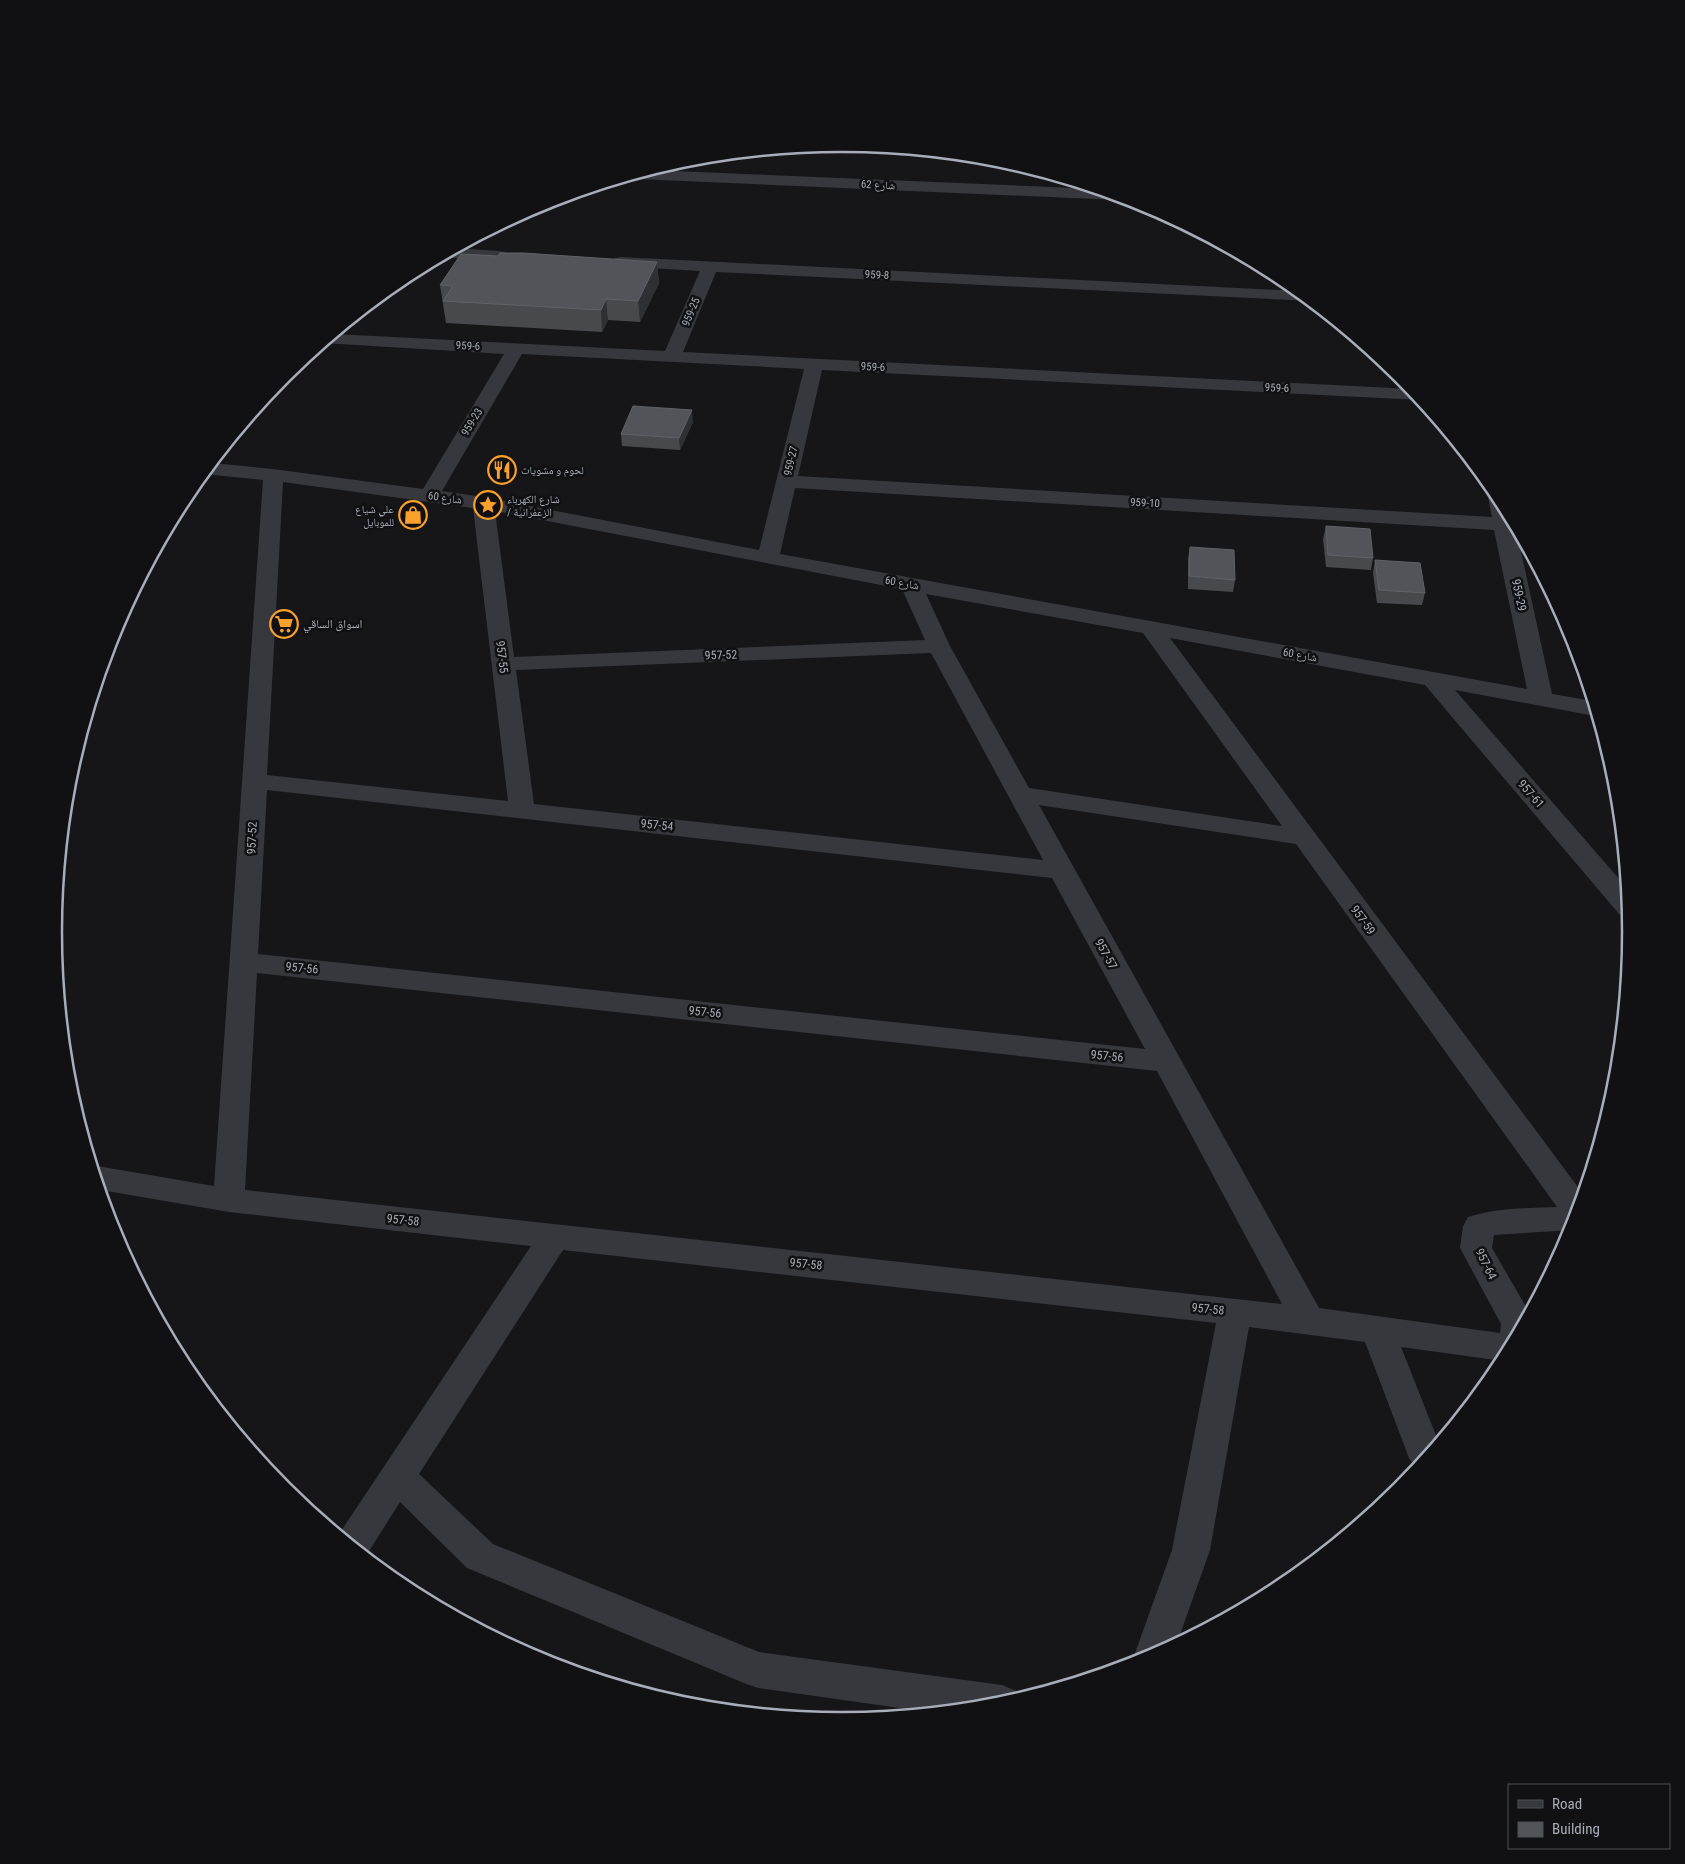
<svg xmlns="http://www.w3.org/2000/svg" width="1685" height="1864" viewBox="0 0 1685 1864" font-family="'Roboto Condensed','Noto Naskh Arabic',sans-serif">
  <rect width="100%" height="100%" fill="#161618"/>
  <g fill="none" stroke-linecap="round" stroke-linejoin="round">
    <g fill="#37383d" fill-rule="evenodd">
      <path d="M651,170L1098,189L1124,197L1118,200L637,179L631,176Z"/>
      <path d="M456,248L499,251L505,252L507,256L505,260L499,261L441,257Z"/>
      <path d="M621,257L1299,291L1311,301L716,272L683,352L1412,389L1421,400L822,370L798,476L1492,517L1487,492L1493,487L1515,524L1552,694L1593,701L1597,716H1595L1455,690L1627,888L1629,917L1619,914L1425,685L1170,638L1583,1194L1572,1230L1494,1235L1492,1248L1529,1312L1503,1361L1401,1347L1439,1443L1417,1470L1409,1458L1365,1342L1249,1327L1210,1550L1177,1643L1137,1663L1134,1656L1172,1550L1216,1323L563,1250L419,1474L493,1544L759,1652L1002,1685L1016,1691L1019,1699L996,1706L928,1712L758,1688L744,1683L467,1568L400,1502L366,1556L339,1534L531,1246L229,1212L101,1190L94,1167L97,1166L214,1186L263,480L203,474L212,463L273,469L423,489L504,354L323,343L334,334L665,351L700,271L615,266L613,262L615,258ZM522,354L804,369L759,550L483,497L442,491ZM283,482L473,508L508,801L267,775ZM795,488L1494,530L1527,689L780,554ZM495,511L902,589L925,640L514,657ZM926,594L1143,633L1282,826L1029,788L950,646ZM931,653L1043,860L534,804L516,670ZM267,790L1052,878L1145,1049L258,954ZM1039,805L1296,844L1557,1207C1527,1208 1497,1208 1468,1217L1463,1226L1460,1248L1501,1324L1500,1333L1319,1308ZM257,973L1157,1071L1282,1304L245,1190Z"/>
    </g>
  </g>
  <g fill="#47494d">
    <path d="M950,154L997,158L1012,163L950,160Z"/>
    <path d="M498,256L657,262L659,283L640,322L608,320L602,332L446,323L440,285Z"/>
    <path d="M693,422L680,450L622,446L621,434Z"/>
    <path d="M1326,526L1373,558L1371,570L1326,567L1323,539Z"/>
    <path d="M1190,547L1235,580L1233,592L1188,589V559Z"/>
    <path d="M1375,560L1425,593L1422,605L1377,603L1373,573Z"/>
  </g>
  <g fill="#2f3033">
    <path d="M657,262L659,283L640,322L638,301Z"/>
    <path d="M606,299L608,320L602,332L601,310Z"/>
    <path d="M692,410L693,422L680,450L679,438Z"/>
  </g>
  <g fill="#525459" stroke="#5f6268">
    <path d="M500,253H523L657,262L638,301L606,299L601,310L443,301L453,286L440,285L461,254L498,256Z"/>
    <path d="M633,406L692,410L679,438L621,434Z"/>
    <path d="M1326,526L1370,529L1373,558L1328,555Z"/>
    <path d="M1190,547L1234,550L1235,580L1189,576Z"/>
    <path d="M1375,560L1420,563L1425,593L1379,590Z"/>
  </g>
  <defs>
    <symbol id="restaurant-ring" viewBox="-11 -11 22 22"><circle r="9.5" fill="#111113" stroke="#faa02c" stroke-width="1.5"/><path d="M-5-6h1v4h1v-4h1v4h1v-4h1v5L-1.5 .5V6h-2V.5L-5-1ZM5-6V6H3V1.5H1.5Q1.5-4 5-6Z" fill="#faa02c"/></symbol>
    <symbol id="sight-ring" viewBox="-11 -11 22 22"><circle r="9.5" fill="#111113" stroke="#faa02c" stroke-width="1.5"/><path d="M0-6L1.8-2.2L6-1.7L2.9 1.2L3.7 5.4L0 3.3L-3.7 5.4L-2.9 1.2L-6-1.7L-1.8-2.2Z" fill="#faa02c"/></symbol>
    <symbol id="shop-ring" viewBox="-11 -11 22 22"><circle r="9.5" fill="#111113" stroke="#faa02c" stroke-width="1.5"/><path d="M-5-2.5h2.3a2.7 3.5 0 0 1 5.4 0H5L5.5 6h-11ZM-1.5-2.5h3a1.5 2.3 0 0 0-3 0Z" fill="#faa02c"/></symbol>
    <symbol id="supermarket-ring" viewBox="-11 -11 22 22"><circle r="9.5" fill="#111113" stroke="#faa02c" stroke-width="1.5"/><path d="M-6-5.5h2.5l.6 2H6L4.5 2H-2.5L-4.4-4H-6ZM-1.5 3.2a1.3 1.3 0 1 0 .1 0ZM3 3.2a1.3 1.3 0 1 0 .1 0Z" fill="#faa02c"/></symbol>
  </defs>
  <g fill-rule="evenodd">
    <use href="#restaurant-ring" x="486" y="454" width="32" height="32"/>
    <use href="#sight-ring" x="472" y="489" width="32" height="32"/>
    <use href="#shop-ring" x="397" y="499" width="32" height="32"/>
    <use href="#supermarket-ring" x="268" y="608" width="32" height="32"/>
  </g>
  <g text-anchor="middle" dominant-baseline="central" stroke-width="5" stroke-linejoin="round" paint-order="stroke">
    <g font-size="11" fill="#a7aeb9" stroke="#111113">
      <text transform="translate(878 185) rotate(3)">شارع 62</text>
      <text transform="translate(877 275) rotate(3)">959-8</text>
      <text transform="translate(691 312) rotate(-67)">959-25</text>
      <text transform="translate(468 346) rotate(3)">959-6</text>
      <text transform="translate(873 367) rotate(3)">959-6</text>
      <text transform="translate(1277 388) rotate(3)">959-6</text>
      <text transform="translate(472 422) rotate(-59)">959-23</text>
      <text transform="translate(791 461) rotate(-77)">959-27</text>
      <text transform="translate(445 498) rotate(8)">شارع 60</text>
      <text transform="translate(1145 503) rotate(3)">959-10</text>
      <text transform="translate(902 583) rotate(10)">شارع 60</text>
      <text transform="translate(1300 655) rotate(10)">شارع 60</text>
    </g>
    <g font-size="11" fill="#a7aeb9" stroke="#111113" text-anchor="start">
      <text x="521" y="470">لحوم و مشويات</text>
      <text x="507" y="499">شارع الكهرباء<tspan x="507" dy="13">/ الزعفرانية</tspan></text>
      <text x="394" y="509" text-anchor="end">علي شياع<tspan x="394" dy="13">للموبايل</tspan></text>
    </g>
    <g font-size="12" fill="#a7aeb9" stroke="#111113">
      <text transform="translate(1519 595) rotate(78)">959-29</text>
      <text transform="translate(721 655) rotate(-2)">957-52</text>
      <text transform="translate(502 657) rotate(83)">957-55</text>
      <text transform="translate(1531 794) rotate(49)">957-61</text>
      <text transform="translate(657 825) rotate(6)">957-54</text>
      <text transform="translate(252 838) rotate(-87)">957-52</text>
      <text transform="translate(1363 920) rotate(54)">957-59</text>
      <text transform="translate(1106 954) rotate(61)">957-57</text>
      <text transform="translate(302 968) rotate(6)">957-56</text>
      <text transform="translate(705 1012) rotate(6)">957-56</text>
      <text transform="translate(1107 1056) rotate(6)">957-56</text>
      <text transform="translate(403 1220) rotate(6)">957-58</text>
      <text transform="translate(806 1264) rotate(6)">957-58</text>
      <text transform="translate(1486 1264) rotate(64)">957-64</text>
      <text transform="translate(1208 1309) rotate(6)">957-58</text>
    </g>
    <g font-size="12" fill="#a7aeb9" stroke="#111113" text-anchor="start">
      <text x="303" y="624">اسواق الساقي</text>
    </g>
  </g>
  <path d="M0 0H1685V1864H0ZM62 932a780 780 0 1 1 1560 0a780 780 0 1 1-1560 0Z" fill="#111113" fill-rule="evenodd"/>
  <path fill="none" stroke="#a7aeb9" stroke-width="2.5" d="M62 932a780 780 0 1 1 1560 0a780 780 0 1 1-1560 0Z"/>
  <rect x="1508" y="1784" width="162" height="65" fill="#111113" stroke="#4d5055"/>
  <rect x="1518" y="1800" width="25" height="8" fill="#37383d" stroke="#4d5055"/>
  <text x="1552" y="1809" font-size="15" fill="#a7aeb9">Road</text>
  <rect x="1518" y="1822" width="25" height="15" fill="#525459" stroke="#4d5055"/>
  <text x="1552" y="1834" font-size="15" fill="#a7aeb9">Building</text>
</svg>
